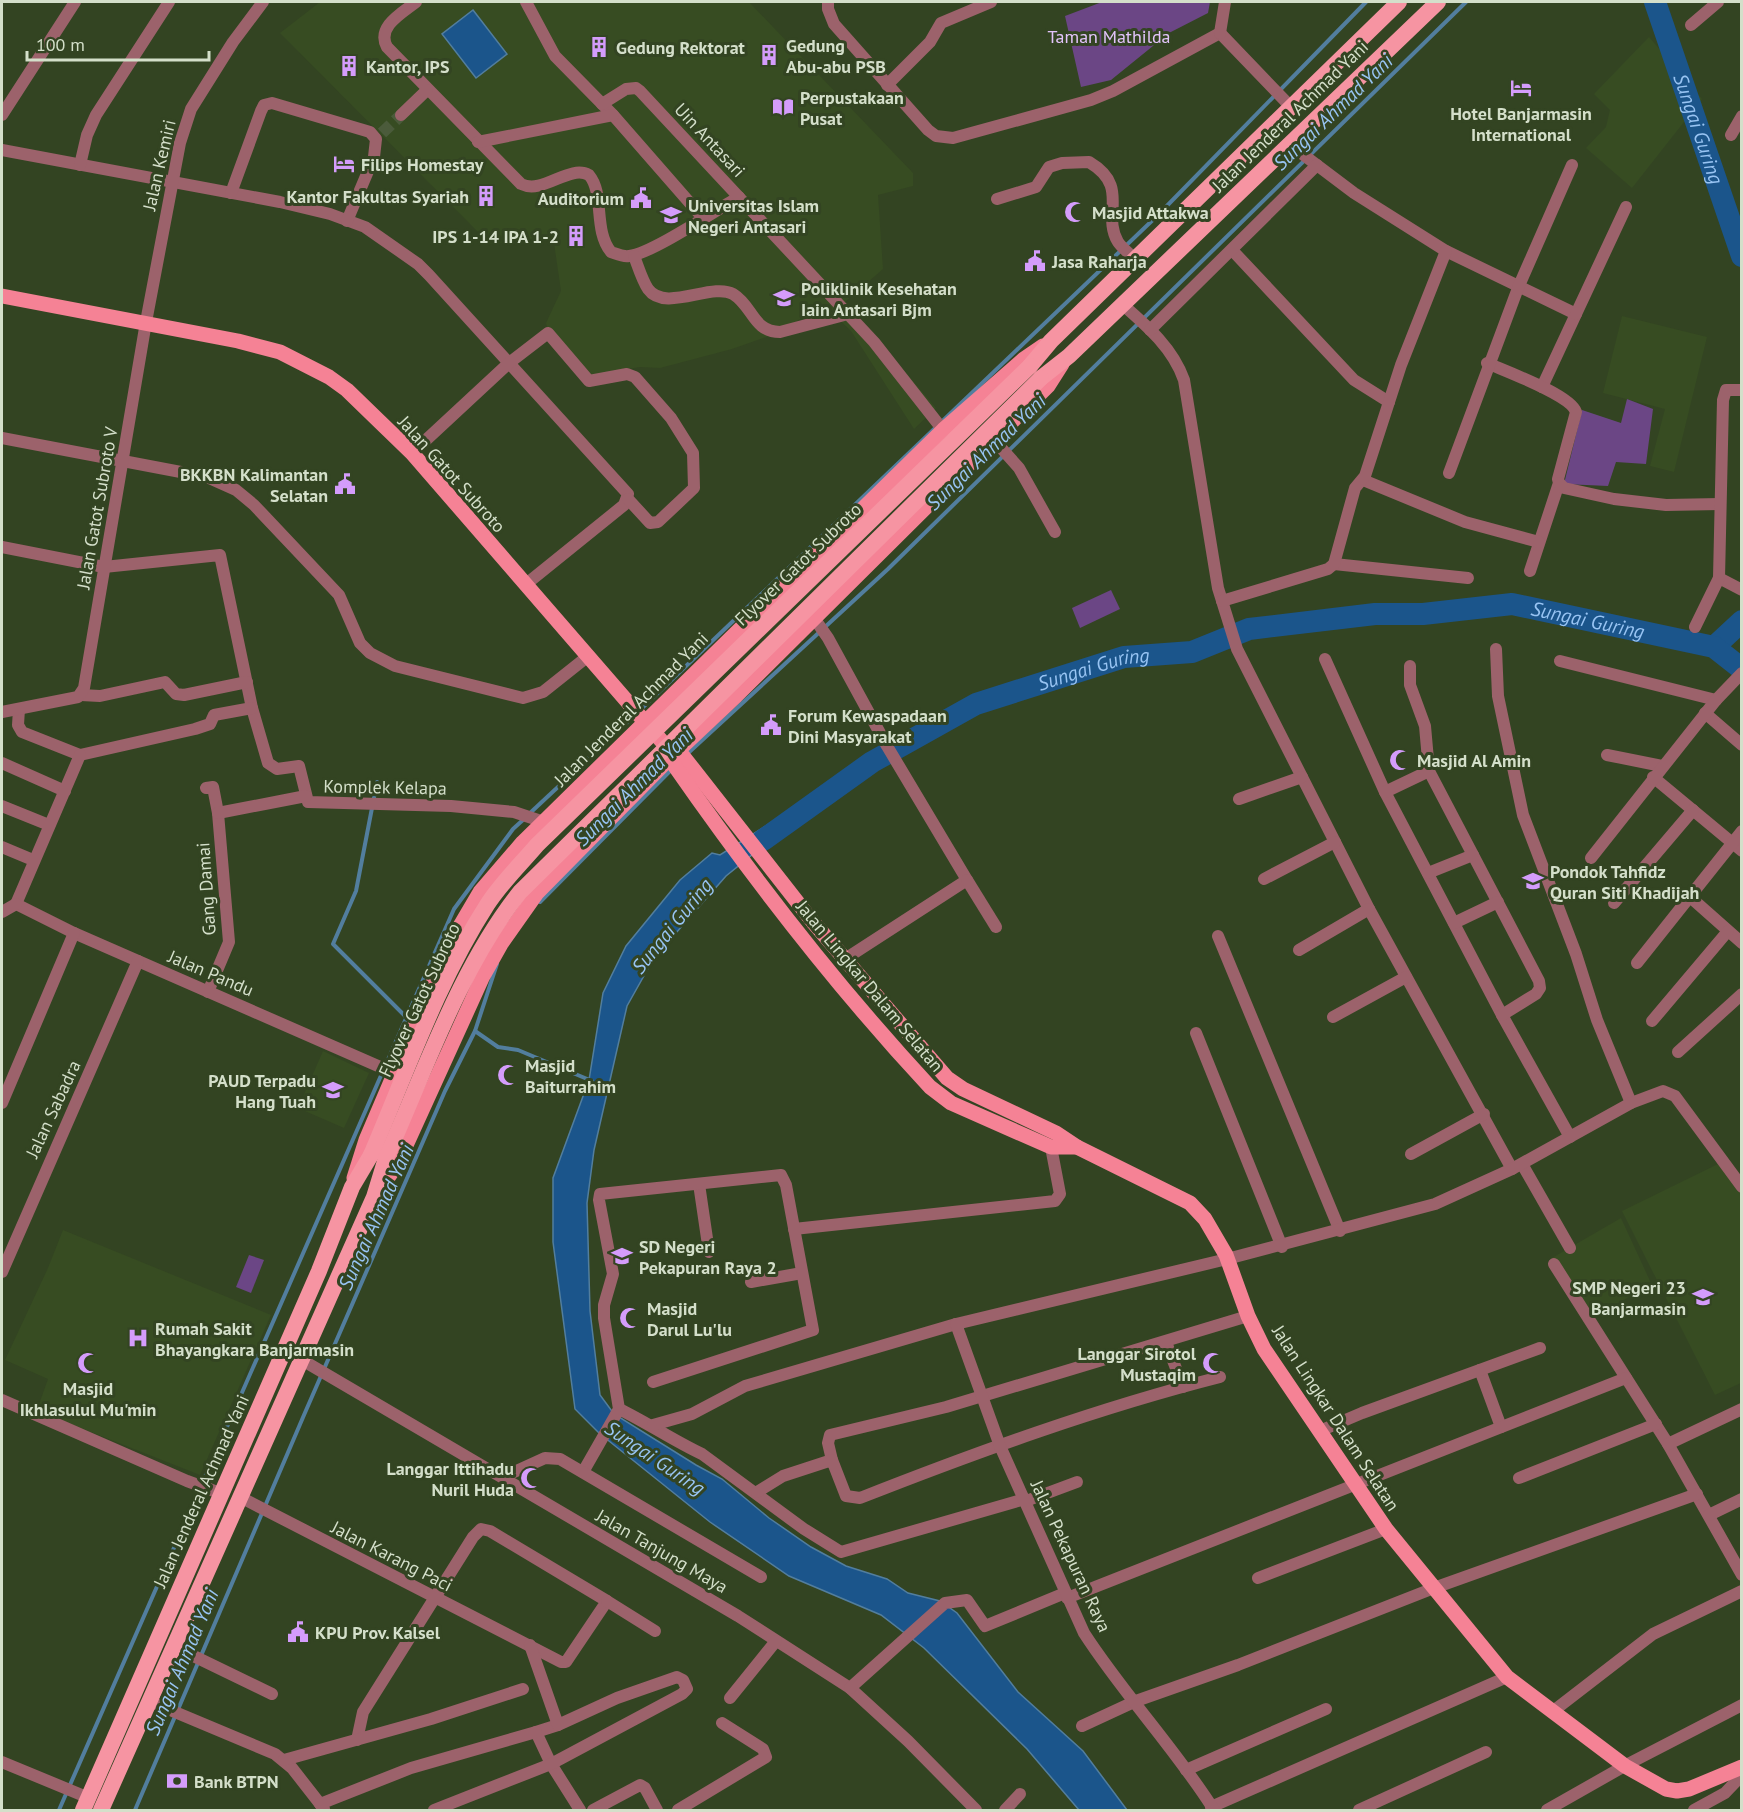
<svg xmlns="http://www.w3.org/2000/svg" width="1743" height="1812" viewBox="0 0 1743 1812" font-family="'PT Sans',sans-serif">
  <rect width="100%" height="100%" fill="#342"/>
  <g fill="#374c22">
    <path d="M320,2H749L913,173V186L878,195L883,269L845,302L936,408L914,429L851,331L823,304L780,332L732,349L660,368L640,367L586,376L547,327L546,323L561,291L553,236L490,244L280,33Z"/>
    <path d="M1649,37L1702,99L1632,188L1586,148L1606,127L1610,110L1594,94Z"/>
    <path d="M1622,316L1707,337L1674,472L1650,466L1665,409L1603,393Z"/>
    <path d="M323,1051L369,1073L344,1128L298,1108Z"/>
    <path d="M1718,1164L1741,1192V1383L1715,1395L1622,1211Z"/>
    <path d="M1621,1218L1651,1283L1592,1320L1552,1258Z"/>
    <path d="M63,1230L271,1315L200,1475L68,1423L38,1407L48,1379L5,1360L48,1268Z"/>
  </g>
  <g fill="#6b4685">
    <path d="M1102,2H1210L1208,13L1169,33L1111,80L1081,87L1065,16Z"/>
    <path d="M1627,399L1653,409L1646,464L1616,462L1608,486L1564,484L1582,410L1621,423Z"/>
    <path d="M1111,590L1120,609L1080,628L1072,608Z"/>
    <path d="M249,1255L264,1260L251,1293L236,1287Z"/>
  </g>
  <g fill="#1b558b" stroke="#527e9e" stroke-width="1.5">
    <path d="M473,10L507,54L476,78L442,34Z"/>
    <path d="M780,817L789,825L726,876L654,958L627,1006L594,1150L587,1203L590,1311L600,1395L614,1414L696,1465L722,1479L769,1518L811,1547L846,1566L887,1579L908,1593L940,1601L957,1613L1018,1692L1083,1751L1127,1810H1079L1027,1749L924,1648L881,1615L789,1576L710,1522L599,1433L575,1409L553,1242V1178L589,1080L603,993L626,946L680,880L712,853L720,855Z"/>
  </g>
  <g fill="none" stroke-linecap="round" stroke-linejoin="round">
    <g stroke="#527e9e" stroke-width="4">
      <path d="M639,711L1158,215L1366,2"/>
      <path d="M686,755L888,569L1466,2"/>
      <path d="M377,782L356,891L333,944L406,1017"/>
      <path d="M529,814L634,716"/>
      <path d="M540,902L672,769"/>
      <path d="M475,1031L498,1047L518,1050L592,1081"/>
      <path d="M59,1810L454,909L513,829L524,819"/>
      <path d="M135,1810L304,1415L445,1091L475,1031L497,964"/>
    </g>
    <g stroke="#1b558b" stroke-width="22">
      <path id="s1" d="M1655,2L1742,256"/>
      <path d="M1714,647L1742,621"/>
      <path id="s2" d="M763,840L872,762L976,704L1124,657L1192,652L1249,629L1375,614H1423L1512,604L1714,647L1742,669"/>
    </g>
    <path stroke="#4b5b3b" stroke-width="12" stroke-dasharray="12 6" stroke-linecap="butt" d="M382,133L401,115"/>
    <g stroke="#9c626b" stroke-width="12">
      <path d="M416,2C402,13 376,27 387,47L521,184C543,195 569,164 589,175C605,194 593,230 611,252C617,254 622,257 629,256C651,254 716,210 739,197"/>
      <path d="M526,2L555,56L613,115L703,218"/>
      <path d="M828,2V9L834,24L928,130L936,136L953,138L1091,100L1113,91L1220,33"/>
      <path d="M1691,25L1718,2"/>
      <path d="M1220,33L1291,107"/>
      <path d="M1220,33L1225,2"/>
      <path d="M887,85L930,42L941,23L991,2"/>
      <path d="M602,104L626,89L636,88L640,91L874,342L943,430"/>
      <path d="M2,115L75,2"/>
      <path d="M401,115L427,90"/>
      <path d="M1731,135L1742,116"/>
      <path d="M478,142L613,115"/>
      <path d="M1289,144L1354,193L1446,251L1576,314L1542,387"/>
      <path d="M2,150L280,202L330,214L365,227L418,264L429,275L628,494L624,505L525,585"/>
      <path d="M80,165L87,135L96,115L169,2"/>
      <path d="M231,193L261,111L264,105L272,103L370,132L376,139L374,157L347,221"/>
      <path d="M997,199L1036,187L1049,167L1062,163L1089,162C1131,187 1101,214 1118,242C1122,248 1130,254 1135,259"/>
      <path d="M1232,250L1354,380L1389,402"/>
      <path d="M634,256C638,266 642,280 648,289C665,313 712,282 733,294C753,306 753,332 780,332L848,314"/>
      <path d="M1122,304C1146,325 1173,348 1184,380L1218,588L1237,649L1369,909L1512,1169"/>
      <path d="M1576,314L1626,207"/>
      <path d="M1150,330L1317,165"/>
      <path d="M1487,363C1505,371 1571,395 1576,412L1558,479L1559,483L1530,571"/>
      <path d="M2,438L207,477L236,490L254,505L339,595L360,643L370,653L395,666L523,698L543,692L587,657"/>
      <path d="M994,440L1019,468L1055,532"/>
      <path d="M412,453L509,363L548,333L589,381L627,374L635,377L671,418L693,453L694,488L658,522L650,523L628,499"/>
      <path d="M1449,473L1518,288L1572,165"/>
      <path d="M1363,480L1465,522L1539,542"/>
      <path d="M1559,483L1564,488L1614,499L1666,505L1720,504"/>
      <path d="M2,547L104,567L220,555L252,708L268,763L277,769L299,766L308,802L451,806L514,812L544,822"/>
      <path d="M1334,564L1468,578"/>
      <path d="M1719,578L1742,590"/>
      <path d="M1222,601L1328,569L1334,564L1355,488L1365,476L1401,365L1446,251"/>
      <path d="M814,618L828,638L887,746L967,880L845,959"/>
      <path d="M1695,627L1719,578L1723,400L1726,390H1742"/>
      <path d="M1496,649L1498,696L1523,815L1576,954L1597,1020L1631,1103"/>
      <path d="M1325,659L1385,792L1502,1015L1570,1137"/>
      <path d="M1560,661L1716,700"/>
      <path d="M1410,666V685L1425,726L1429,771L1539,981L1540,988L1536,994L1502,1015"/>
      <path d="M81,695L100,696L165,682L176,694L184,695L247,682"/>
      <path d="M19,709L18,725L22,732L80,755"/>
      <path d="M2,712L78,697L84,688L146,322L180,143L191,109L233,42L263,2"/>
      <path d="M1705,713L1742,745"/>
      <path d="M80,755L195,729L210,724L214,715L252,708"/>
      <path d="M1607,755L1662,766"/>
      <path d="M2,763L65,791"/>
      <path d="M1653,777L1742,851"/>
      <path d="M206,788L213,787L218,813L229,942L208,992"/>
      <path d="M1385,792L1429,771"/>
      <path d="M1239,799L1302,777"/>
      <path d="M2,806L49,825"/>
      <path d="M218,813L306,796"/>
      <path d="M2,847L33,860"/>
      <path d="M1591,858L1716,700L1742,673"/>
      <path d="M1428,873L1473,855"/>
      <path d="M1264,879L1335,842"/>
      <path d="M967,880L996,927"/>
      <path d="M1689,896L1742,943"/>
      <path d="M1614,903L1693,810"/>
      <path d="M16,904L74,933L394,1073"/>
      <path d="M16,904L80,755"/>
      <path d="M2,912L16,904"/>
      <path d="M1454,923L1498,902"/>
      <path d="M1218,936L1340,1231"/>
      <path d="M1299,950L1369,909"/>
      <path d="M1637,963L1742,831"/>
      <path d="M1333,1017L1406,977"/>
      <path d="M1652,1021L1728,931"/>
      <path d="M1196,1033L1282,1247"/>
      <path d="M1678,1052L1742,994"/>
      <path d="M2,1103L74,933"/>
      <path d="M1411,1154L1484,1114"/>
      <path d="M1522,1164L1570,1248"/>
      <path d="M699,1184L709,1252"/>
      <path d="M794,1229L1055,1201L1060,1194L1051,1147"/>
      <path d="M1227,1259L1435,1204L1512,1169L1631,1103L1663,1091L1675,1096L1742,1187"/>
      <path d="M1554,1264L1668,1444L1742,1575"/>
      <path d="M2,1272L138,961"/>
      <path d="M751,1282L802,1273"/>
      <path d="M1166,1342L1183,1387"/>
      <path d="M302,1360L738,1616L850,1688L908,1741L976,1810"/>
      <path d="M1480,1370L1501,1427"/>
      <path d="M619,1409C648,1423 674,1441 702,1454L804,1529L841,1552L1025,1499"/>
      <path d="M653,1425L692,1414L745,1386L956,1324"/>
      <path d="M1322,1430L1362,1413L1540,1348"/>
      <path d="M1668,1444L1742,1409"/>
      <path d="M832,1460L828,1443L830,1435L946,1407L1248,1316"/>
      <path d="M583,1472L619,1409L604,1318V1305L613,1274L599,1200L600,1194L781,1175L786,1185L813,1330L653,1382"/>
      <path d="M503,1477L545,1458L560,1459L761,1577"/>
      <path d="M1519,1478L1656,1424"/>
      <path d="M757,1492L783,1476L832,1460L846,1496L860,1498C977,1452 1098,1408 1220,1377"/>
      <path d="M240,1497L561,1662H566L570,1656L607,1601L490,1531L481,1529L473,1537L363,1712L357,1740"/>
      <path d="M1026,1501L1077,1482"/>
      <path d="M1709,1515L1742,1499"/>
      <path d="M1258,1578L1386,1529"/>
      <path d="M1067,1598L1626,1378"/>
      <path d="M607,1601L655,1631"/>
      <path d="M175,1647L272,1694"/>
      <path d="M850,1688L945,1603L967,1600L985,1626L1065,1593"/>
      <path d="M730,1698L776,1641"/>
      <path d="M151,1702L275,1754L292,1768L324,1809"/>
      <path d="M1552,1712L1653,1634L1742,1591"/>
      <path d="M558,1725L536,1732L551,1764L580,1810"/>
      <path d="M1082,1726L1136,1701L1238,1665L1434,1588L1697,1494"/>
      <path d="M284,1760L431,1719L523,1689"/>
      <path d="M2,1762L89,1798"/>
      <path d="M1186,1770L1326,1709"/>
      <path d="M320,1804L411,1768L536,1732"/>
      <path d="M1211,1807L1507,1677"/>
      <path d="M434,1810L551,1764L682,1694L687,1689L683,1680L677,1677L617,1698L558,1725L530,1645"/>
      <path d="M593,1810L640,1785L645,1788L657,1810"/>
      <path d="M678,1810L766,1757L763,1749L722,1723"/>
      <path d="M1005,1810L1020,1794"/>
      <path d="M1359,1810L1486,1752"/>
      <path d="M1547,1810L1628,1764L1742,1705"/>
      <path d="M1694,1810L1725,1793L1742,1775"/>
    </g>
    <g stroke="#9c626b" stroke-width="12">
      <path d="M2,1400L187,1481L220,1493"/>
      <path d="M1214,1810C1175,1748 1124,1695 1084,1633L1000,1446L956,1324L1227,1259"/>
    </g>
    <g stroke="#f58295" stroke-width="15">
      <path d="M2,296L238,341L280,352L329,377L347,390L412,453L645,722L673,754L683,756L813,922L947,1078L963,1089L1056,1133L1077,1147"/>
      <path d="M673,754L674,765C752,877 837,987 930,1087L951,1103L1051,1147H1077L1190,1203L1205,1219L1226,1255L1248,1316L1264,1349L1386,1529L1507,1677L1625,1766L1666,1789L1677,1791L1689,1789L1742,1767"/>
      <path d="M354,1178L366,1140L450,943L480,892L523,842L943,430L1024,359L1043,346"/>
      <path d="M378,1192L398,1163L483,976L501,944L537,893L668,760L736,696L1048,386L1062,364"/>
    </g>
    <g stroke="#f694a2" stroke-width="16">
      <path d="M1030,366L1051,341L1399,2"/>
      <path d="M1041,378L1069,356L1438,2"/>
      <path d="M83,1810L319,1271L352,1187L371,1155"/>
      <path d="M101,1810L374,1197L386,1158"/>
    </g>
    <g stroke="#f694a2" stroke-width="16">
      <path d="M371,1155C407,1071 438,981 487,905C501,883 520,865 537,845L1030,366"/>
      <path d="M386,1158C425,1071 460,967 520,892L1041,378"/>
    </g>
  </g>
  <defs>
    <symbol id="building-bare" viewBox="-9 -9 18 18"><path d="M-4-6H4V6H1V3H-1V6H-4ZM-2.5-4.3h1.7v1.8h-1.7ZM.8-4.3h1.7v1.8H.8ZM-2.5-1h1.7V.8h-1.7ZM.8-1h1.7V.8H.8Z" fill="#d49cfb" stroke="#342" stroke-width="2.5" paint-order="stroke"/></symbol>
    <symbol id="hotel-bare" viewBox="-9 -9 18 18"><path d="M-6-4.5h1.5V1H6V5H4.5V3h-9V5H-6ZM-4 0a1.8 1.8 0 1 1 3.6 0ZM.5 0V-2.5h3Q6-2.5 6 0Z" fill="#d49cfb" stroke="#342" stroke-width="2.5" paint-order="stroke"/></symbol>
    <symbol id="library-bare" viewBox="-9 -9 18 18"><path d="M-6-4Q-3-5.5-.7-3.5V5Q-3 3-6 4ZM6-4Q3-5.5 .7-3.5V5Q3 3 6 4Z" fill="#d49cfb" stroke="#342" stroke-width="2.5" paint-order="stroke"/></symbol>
    <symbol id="civic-bare" viewBox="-9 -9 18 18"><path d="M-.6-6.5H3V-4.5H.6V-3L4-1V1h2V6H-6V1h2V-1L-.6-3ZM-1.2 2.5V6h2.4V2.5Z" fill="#d49cfb" stroke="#342" stroke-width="2.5" paint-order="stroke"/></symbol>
    <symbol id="mosque-bare" viewBox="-9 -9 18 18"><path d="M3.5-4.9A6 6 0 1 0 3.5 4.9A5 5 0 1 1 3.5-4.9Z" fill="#d49cfb" stroke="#342" stroke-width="2.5" paint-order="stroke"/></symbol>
    <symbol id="university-bare" viewBox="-9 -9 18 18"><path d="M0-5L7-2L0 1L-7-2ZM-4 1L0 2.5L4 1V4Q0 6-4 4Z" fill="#d49cfb" stroke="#342" stroke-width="2.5" paint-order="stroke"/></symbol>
    <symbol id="school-bare" viewBox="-9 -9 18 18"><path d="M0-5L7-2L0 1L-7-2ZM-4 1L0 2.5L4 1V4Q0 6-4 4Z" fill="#d49cfb" stroke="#342" stroke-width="2.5" paint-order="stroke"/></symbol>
    <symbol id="hospital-bare" viewBox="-9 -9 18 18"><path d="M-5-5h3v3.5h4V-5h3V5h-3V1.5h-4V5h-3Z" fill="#d49cfb" stroke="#342" stroke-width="2.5" paint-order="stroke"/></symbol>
    <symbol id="bank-bare" viewBox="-9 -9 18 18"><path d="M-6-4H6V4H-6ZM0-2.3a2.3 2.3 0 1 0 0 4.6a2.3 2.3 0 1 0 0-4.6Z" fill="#d49cfb" stroke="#342" stroke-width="2.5" paint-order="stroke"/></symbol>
  </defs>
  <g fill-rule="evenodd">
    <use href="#building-bare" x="584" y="32" width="30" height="30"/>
    <use href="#building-bare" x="754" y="40" width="30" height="30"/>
    <use href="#building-bare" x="334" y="51" width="30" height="30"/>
    <use href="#hotel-bare" x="1506" y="73" width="30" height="30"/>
    <use href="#library-bare" x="768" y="92" width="30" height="30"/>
    <use href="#hotel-bare" x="329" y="149" width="30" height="30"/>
    <use href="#building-bare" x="471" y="181" width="30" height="30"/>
    <use href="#civic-bare" x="626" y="183" width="30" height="30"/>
    <use href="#mosque-bare" x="1060" y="197" width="30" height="30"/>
    <use href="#university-bare" x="656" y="200" width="30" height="30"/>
    <use href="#building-bare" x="561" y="221" width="30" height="30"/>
    <use href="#civic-bare" x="1020" y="246" width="30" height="30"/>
    <use href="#university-bare" x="769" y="283" width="30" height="30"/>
    <use href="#civic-bare" x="330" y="469" width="30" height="30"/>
    <use href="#civic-bare" x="756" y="710" width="30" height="30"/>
    <use href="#mosque-bare" x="1385" y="745" width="30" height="30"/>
    <use href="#school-bare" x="1518" y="866" width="30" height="30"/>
    <use href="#mosque-bare" x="493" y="1060" width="30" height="30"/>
    <use href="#school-bare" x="318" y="1075" width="30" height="30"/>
    <use href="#school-bare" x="607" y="1241" width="30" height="30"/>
    <use href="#school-bare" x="1688" y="1282" width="30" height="30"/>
    <use href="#mosque-bare" x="615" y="1303" width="30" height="30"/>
    <use href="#hospital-bare" x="123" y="1323" width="30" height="30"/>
    <use href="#mosque-bare" x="73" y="1348" width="30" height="30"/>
    <use href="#mosque-bare" x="1198" y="1348" width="30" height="30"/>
    <use href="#mosque-bare" x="516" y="1463" width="30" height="30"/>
    <use href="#civic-bare" x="283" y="1617" width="30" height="30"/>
    <use href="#bank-bare" x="162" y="1766" width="30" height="30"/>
  </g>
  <g text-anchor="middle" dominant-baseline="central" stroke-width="6" stroke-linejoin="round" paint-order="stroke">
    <g font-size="18" fill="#e3c4fb" stroke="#342">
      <text x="1109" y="36">Taman Mathilda</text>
    </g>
    <g font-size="18" font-weight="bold" fill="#d4dfca" stroke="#342" text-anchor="start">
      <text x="786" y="45">Gedung<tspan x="786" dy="21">Abu-abu PSB</tspan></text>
      <text x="616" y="47">Gedung Rektorat</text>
      <text x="366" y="66">Kantor, IPS</text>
      <text x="800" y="97">Perpustakaan<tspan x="800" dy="21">Pusat</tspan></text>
      <text x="1521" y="113" text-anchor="middle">Hotel Banjarmasin<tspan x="1521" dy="21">International</tspan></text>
      <text x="361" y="164">Filips Homestay</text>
      <text x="469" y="196" text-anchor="end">Kantor Fakultas Syariah</text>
      <text x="624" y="198" text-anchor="end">Auditorium</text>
      <text x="688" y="205">Universitas Islam<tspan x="688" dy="21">Negeri Antasari</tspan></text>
      <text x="1092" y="212">Masjid Attakwa</text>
      <text x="559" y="236" text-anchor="end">IPS 1-14 IPA 1-2</text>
      <text x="1052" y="261">Jasa Raharja</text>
      <text x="801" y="288">Poliklinik Kesehatan<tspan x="801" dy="21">Iain Antasari Bjm</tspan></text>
      <text x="328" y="474" text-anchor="end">BKKBN Kalimantan<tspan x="328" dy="21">Selatan</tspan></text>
      <text x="788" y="715">Forum Kewaspadaan<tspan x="788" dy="21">Dini Masyarakat</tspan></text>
      <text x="1417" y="760">Masjid Al Amin</text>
      <text x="1550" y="871">Pondok Tahfidz<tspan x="1550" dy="21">Quran Siti Khadijah</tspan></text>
      <text x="525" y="1065">Masjid<tspan x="525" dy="21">Baiturrahim</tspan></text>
      <text x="316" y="1080" text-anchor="end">PAUD Terpadu<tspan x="316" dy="21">Hang Tuah</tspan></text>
      <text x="639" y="1246">SD Negeri<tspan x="639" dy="21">Pekapuran Raya 2</tspan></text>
      <text x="1686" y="1287" text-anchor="end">SMP Negeri 23<tspan x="1686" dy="21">Banjarmasin</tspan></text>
      <text x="647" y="1308">Masjid<tspan x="647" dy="21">Darul Lu'lu</tspan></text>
      <text x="155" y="1328">Rumah Sakit<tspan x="155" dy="21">Bhayangkara Banjarmasin</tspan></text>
      <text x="1196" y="1353" text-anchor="end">Langgar Sirotol<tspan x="1196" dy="21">Mustaqim</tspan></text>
      <text x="88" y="1388" text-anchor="middle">Masjid<tspan x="88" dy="21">Ikhlasulul Mu'min</tspan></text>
      <text x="514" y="1468" text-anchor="end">Langgar Ittihadu<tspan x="514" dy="21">Nuril Huda</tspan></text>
      <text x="315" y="1632">KPU Prov. Kalsel</text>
      <text x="194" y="1781">Bank BTPN</text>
    </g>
    <g font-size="18" fill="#d4dfca" stroke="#342">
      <text transform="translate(1290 116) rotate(-44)">Jalan Jenderal Achmad Yani</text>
      <text transform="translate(710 140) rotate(47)">Uin Antasari</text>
      <text transform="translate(159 165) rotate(-77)">Jalan Kemiri</text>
      <text transform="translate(452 474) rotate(48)">Jalan Gatot Subroto</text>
      <text transform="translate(97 508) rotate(-80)">Jalan Gatot Subroto V</text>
      <text transform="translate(798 564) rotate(-44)">Flyover Gatot Subroto</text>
      <text transform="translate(631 709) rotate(-45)">Jalan Jenderal Achmad Yani</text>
      <text transform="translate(385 787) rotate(1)">Komplek Kelapa</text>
      <text transform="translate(206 889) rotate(-94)">Gang Damai</text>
      <text transform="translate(211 973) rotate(23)">Jalan Pandu</text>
      <text transform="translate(870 986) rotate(50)">Jalan Lingkar Dalam Selatan</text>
      <text transform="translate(419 1000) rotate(-65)">Flyover Gatot Subroto</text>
      <text transform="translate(53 1109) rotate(-65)">Jalan Sabadra</text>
      <text transform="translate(1336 1418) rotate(57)">Jalan Lingkar Dalam Selatan</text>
      <text transform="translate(201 1491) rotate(-66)">Jalan Jenderal Achmad Yani</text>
      <text transform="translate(662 1551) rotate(30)">Jalan Tanjung Maya</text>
      <text transform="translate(392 1556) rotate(27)">Jalan Karang Paci</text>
      <text transform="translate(1071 1556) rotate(65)">Jalan Pekapuran Raya</text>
    </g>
    <g font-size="20" font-style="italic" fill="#98c4f3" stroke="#342">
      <text transform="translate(1333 112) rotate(-44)">Sungai Ahmad Yani</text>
      <text stroke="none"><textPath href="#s1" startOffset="134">Sungai Guring</textPath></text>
      <text transform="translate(986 452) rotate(-44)">Sungai Ahmad Yani</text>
      <text stroke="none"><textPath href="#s2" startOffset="880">Sungai Guring</textPath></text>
      <text stroke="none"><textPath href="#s2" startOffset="376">Sungai Guring</textPath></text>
      <text transform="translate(634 787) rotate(-45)">Sungai Ahmad Yani</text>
      <text transform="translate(672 926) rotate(-51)">Sungai Guring</text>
      <text transform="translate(376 1217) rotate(-66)">Sungai Ahmad Yani</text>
      <text transform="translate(655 1458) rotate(34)">Sungai Guring</text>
      <text transform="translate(182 1662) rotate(-67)">Sungai Ahmad Yani</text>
    </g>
  </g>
  <rect width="1743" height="1812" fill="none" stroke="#d4dfca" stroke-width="6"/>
  <path d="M27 51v9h182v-9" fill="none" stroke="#d4dfca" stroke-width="3"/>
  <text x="36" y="51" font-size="18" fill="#d4dfca" stroke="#334422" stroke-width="4.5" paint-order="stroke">100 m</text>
</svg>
